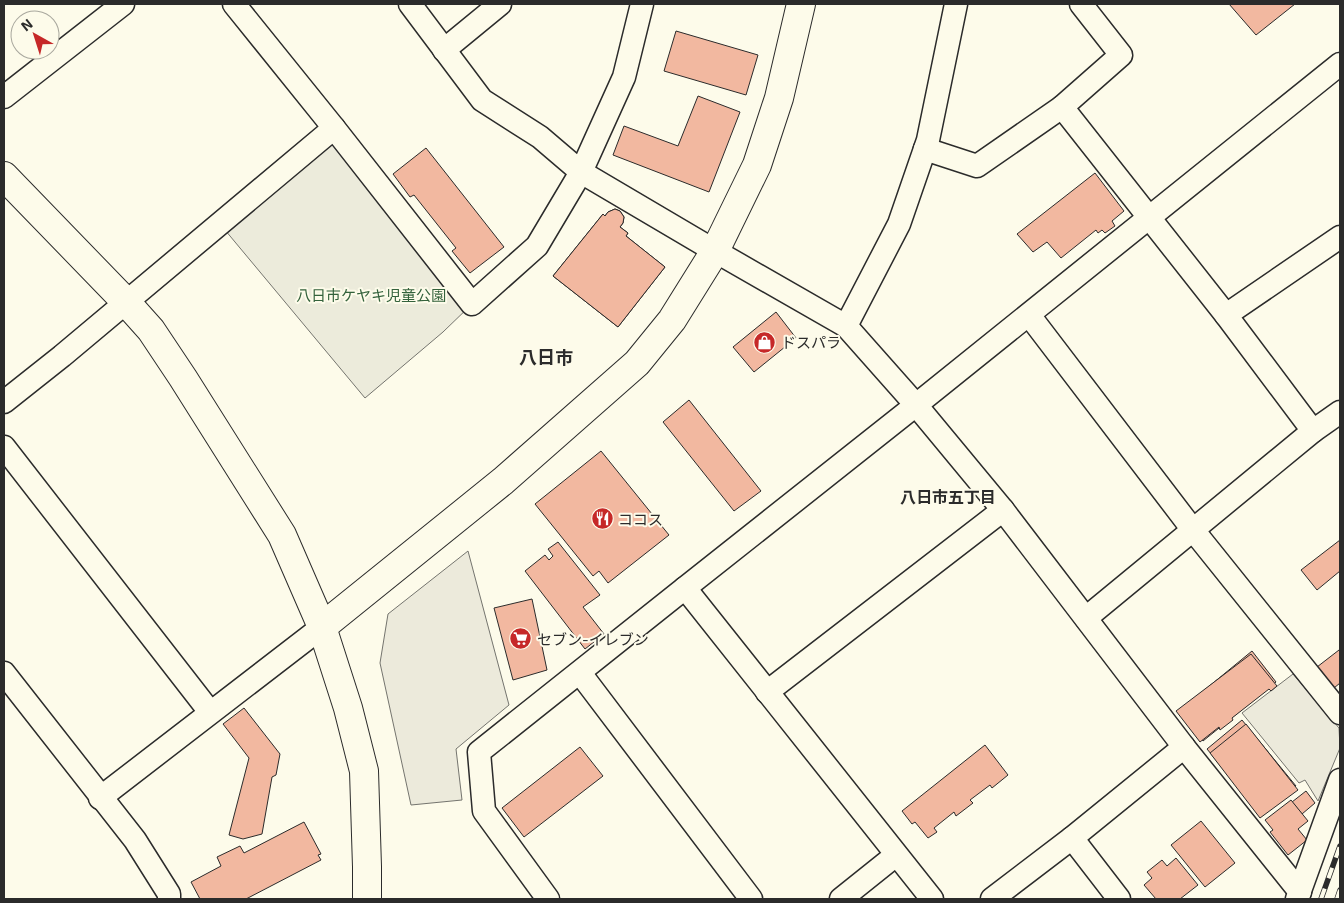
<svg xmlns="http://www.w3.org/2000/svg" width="1344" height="903" viewBox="0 0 1344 903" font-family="'Exo 2','Noto Sans JP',sans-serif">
  <rect width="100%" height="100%" fill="#fdfbea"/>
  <path fill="#ecebdb" stroke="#74746e" d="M334,143L472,304L443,332L365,398L225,230Z"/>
  <g fill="#eceadb" stroke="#74746e">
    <path d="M468,551L509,705L456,749L462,800L411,805L380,663L388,614Z"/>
    <path d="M1293,674L1339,728L1340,748L1318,801L1305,780L1299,783L1242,713Z"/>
  </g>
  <g fill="#f2b8a0" stroke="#2b2b2b">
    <path d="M1229,4H1295L1256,35Z"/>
    <path d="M676,31L758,55L746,95L664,71Z"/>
    <path d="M698,96L740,112L709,192L613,155L624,126L678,146Z"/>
    <path d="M426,148L504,247L470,273L452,251L456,248L414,195L410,197L393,174Z"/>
    <path d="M1095,173L1124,211L1112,221L1115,226L1105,233L1102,230L1098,233L1096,230L1061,258L1047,242L1033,252L1017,234Z"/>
    <path d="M615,209L620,211L624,217L623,223L620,227L628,233L626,236L665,267L618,327L553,276L603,214L605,216L608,212Z"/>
    <path d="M615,209L620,211L624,217L623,223L620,227L628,233L626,236L665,267L618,327L553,276L603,214L605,216L608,212Z"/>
    <path d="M776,312L796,338L754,372L733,347Z"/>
    <path d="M689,400L761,491L734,511L663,422Z"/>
    <path d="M601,451L669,535L608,583L599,571L593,576L535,504Z"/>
    <path d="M1340,540V571L1317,590L1301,570Z"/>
    <path d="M558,542L600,595L583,607L604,634L585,649L525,571L545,555L549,560L553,556L548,549Z"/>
    <path d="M532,599L547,670L513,680L494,608Z"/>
    <path d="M1339,650L1340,652V683L1334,688L1317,667Z"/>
    <path d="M1252,651L1276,682L1203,741L1179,711Z"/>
    <path d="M1251,654L1277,686L1271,691L1269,689L1232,718L1233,720L1220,730L1219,727L1200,742L1176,711Z"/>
    <path d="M244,708L280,754L276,775L272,777L262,834L243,839L229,835L249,758L223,724Z"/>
    <path d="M1242,720L1296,786L1261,815L1207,749Z"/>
    <path d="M1246,724L1298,790L1260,818L1210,753Z"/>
    <path d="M985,745L1008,775L992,788L990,785L970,800L973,803L956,816L954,812L934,828L937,832L928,838L915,822L912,824L902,811Z"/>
    <path d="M580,747L603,776L524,837L502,808Z"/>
    <path d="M1306,791L1315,803L1302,814L1292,802Z"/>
    <path d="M1291,800L1308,821L1298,829L1307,840L1288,855L1270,832L1273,830L1265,820Z"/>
    <path d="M1201,821L1235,863L1205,887L1171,845Z"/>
    <path d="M304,822L321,854L318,855L321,860L246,899H200L191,882L221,866L217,857L240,846L244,853Z"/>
    <path d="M1176,858L1198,885L1180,899H1156L1144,885L1152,878L1147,872L1162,860L1167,866Z"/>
  </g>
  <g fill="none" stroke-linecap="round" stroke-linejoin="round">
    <defs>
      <g id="street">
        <path d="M234,4L334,128L472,304L537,246L581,172L624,77L642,4"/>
        <path d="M410,4L482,100L540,137L581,172L715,251L846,326L899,224L928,140L956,4"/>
        <path d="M1081,4L1121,55L1062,107L1226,315L1313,431L1340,412"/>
        <path d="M444,50L500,4"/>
        <path d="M4,97L123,4"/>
        <path d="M925,149L977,166L1062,107"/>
        <path d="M1029,315L1193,530L1340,713"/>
        <path d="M1226,315L1340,237"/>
        <path d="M846,326L916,405L1003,510L1184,747L1300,892"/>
        <path d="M4,402L62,356L334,128"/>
        <path d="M4,447L210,712"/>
        <path d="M685,588L916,405L1340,64"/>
        <path d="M1086,618L1313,431"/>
        <path d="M4,673L135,840L169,894V899"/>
        <path d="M580,673L751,899"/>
        <path d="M767,692L1003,510"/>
        <path d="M100,798L322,627"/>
        <path d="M1072,838L1184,747"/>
        <path d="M548,899L484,811L479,752L685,588L932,899"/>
        <path d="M841,899L896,855"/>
        <path d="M992,899L1072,838L1119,899"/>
        <path d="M1297,899L1340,780"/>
      </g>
      <g id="secondary">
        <path d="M4,176L126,302L151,330L183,378L282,535L322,627L348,708L364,771L367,867V899"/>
        <path d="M322,627L503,481L637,363L672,320L715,251L757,165L779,98L801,4"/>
      </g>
    </defs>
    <use href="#street" stroke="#2b2b2b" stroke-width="25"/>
    <use href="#secondary" stroke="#2b2b2b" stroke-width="30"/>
    <use href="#street" stroke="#fdfbea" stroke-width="22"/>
    <use href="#secondary" stroke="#fdfbea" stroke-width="28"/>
    <defs>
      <g id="rail">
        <path d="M1321,899L1340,846"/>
        <path d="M1337,899L1340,890"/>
      </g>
    </defs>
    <use href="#rail" stroke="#2b2b2b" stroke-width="5.5"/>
    <use href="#rail" stroke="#fdfbea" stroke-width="4" stroke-dasharray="11" stroke-linecap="butt"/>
  </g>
  <defs>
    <symbol id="shop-disc" viewBox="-11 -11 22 22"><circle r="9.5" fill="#c62828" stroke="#fdfbea"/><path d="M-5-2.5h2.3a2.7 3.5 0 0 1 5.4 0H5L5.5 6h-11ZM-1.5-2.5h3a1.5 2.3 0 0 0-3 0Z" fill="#fff"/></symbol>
    <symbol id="restaurant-disc" viewBox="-11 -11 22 22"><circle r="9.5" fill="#c62828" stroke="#fdfbea"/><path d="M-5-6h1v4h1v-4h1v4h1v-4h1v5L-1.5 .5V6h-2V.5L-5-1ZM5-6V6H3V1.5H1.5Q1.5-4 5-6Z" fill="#fff"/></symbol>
    <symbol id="supermarket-disc" viewBox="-11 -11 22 22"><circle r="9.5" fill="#c62828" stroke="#fdfbea"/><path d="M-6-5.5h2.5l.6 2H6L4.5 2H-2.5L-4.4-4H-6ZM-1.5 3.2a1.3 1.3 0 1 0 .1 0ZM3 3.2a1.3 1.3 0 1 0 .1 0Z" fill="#fff"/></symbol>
  </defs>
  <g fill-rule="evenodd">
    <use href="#shop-disc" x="752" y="330" width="25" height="25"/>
    <use href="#restaurant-disc" x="590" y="506" width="25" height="25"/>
    <use href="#supermarket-disc" x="508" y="626" width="25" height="25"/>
  </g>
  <g text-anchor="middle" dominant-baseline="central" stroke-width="4" stroke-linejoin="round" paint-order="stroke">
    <g font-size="15" fill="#34623c" stroke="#fdfbea">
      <text x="371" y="295">八日市ケヤキ児童公園</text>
    </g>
    <g font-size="15" fill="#2b2b2b" stroke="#fdfbea" text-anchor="start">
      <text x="781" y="342">ドスパラ</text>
      <text x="618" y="519">ココス</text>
      <text x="537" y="639">セブン-イレブン</text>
    </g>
    <g font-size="16" font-weight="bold" fill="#2b2b2b" stroke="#fdfbea">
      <text x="948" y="496">八日市五丁目</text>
    </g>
    <g font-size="18" font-weight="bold" fill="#2b2b2b" stroke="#fdfbea">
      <text x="546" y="357">八日市</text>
    </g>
  </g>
  <rect width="1344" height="903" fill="none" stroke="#2b2b2b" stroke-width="10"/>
  <g transform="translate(35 35) rotate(321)"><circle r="24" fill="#fdfbea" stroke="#a9a89e"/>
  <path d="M0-4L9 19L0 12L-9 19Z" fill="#c62828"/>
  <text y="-8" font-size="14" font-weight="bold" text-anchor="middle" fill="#2b2b2b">N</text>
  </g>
</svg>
